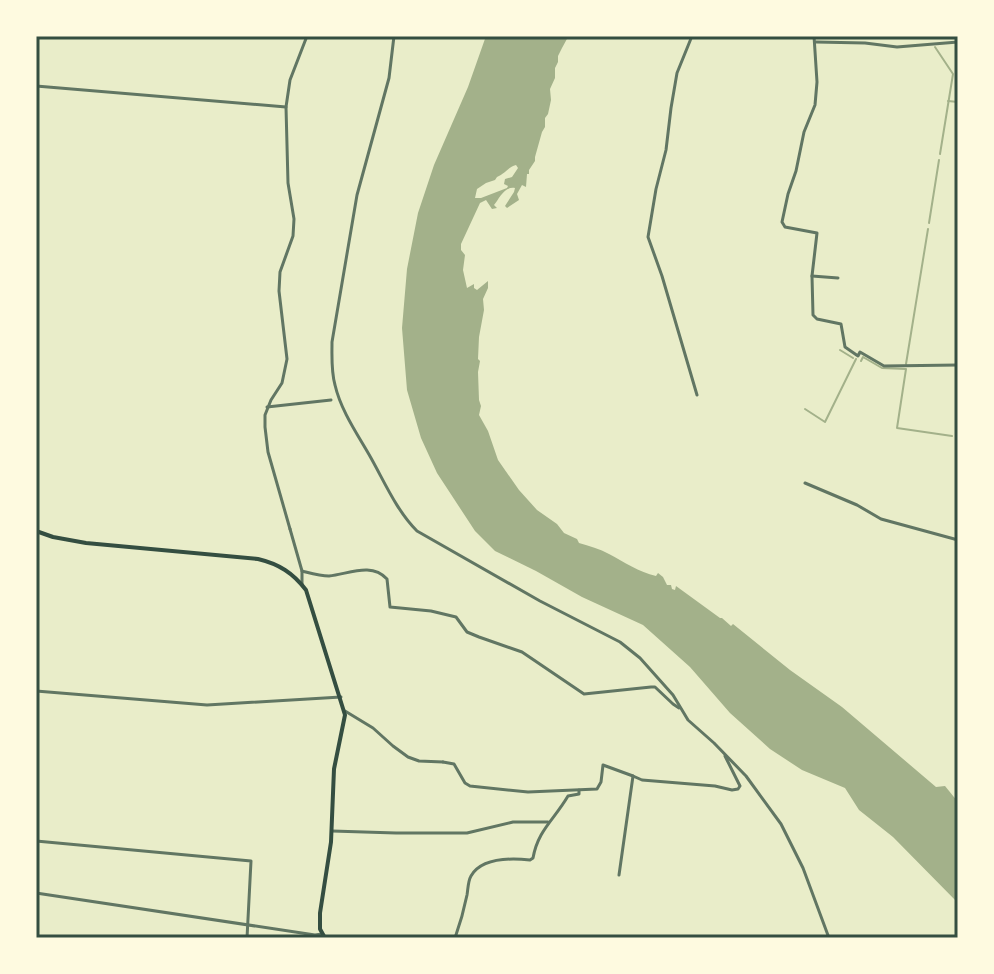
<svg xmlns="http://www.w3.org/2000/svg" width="994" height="974" viewBox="0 0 994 974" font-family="Inter,sans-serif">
  <rect width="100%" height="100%" fill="#e9edc9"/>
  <path fill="#a3b18a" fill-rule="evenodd" d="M486,36L568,37L562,48L558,56V62L555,68V78L550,89L551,100L548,114L545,118V127L542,132L535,157V161L529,170V174H527L526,187L522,185L517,194L519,200L507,208L505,206L514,192L515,188C504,186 499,199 494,205L497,208L492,209L486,200L480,203L461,244V250L465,255L463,270L467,288L474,284V288L477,290L488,281V288L483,299L484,310L479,337L478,359L480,361L478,372L479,400L481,406L479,415L488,431L498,460L519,490L537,510L557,524L564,533L577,539L579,543C589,546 600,549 609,554C624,562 639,572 656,576L658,573L663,577L667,585H671L672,589L675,590L676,586L720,618H722L731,626L733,624L790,670L842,707L936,787L945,786L958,802V903L893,837L859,810L845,788L802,770L770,749L730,713L690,667L643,625L582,597L536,571L495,551L475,531L437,473L421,438L407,390L402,328L407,269L418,213L434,165L468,87ZM516,165L518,168L512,177L505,179L504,184L508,186L507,188L481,198H475L477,189L486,183L495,180L497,177C505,174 508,167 516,165Z"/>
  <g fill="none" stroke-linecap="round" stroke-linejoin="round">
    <g stroke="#a3b18a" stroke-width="2">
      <path d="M935,47L953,74L940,154"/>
      <path d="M948,101L958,102"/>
      <path d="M929,223L939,160"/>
      <path d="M840,350L853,358"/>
      <path d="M861,361L863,357L882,368L906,369L897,428L952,436"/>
      <path d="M906,364L928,229"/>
      <path d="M805,409L825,422L856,359"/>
      <path d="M956,437H958"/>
    </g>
    <g stroke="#617663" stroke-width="3">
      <path d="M394,36L389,78L357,195L332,342C332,357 331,371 335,385C341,411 358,435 371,458C385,483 397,511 417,531L540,601L620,642L640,658L673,695L688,720L714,743L746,776L781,824L803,868L829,938"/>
      <path d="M692,36L677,73L671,108L666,150L656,189L648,237L662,276L697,395"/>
      <path d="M814,36L817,82L815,105L804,132L796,171L788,194L782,222L785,227L817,233L812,276L813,315L817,319L841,324L845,347L858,356L860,352L884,366L958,365"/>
      <path d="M816,42L865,43L897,47L958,42"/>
      <path d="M36,45L37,36"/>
      <path d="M36,86L286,107"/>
      <path d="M812,276L838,278"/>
      <path d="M267,407L331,400"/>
      <path d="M805,483L857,505L881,519L958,540"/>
      <path d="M290,529L268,452L265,427V415L271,400L282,383L287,359L279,291L280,272L293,236L294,219L288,183L286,107L290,80L307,36"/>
      <path d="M302,571C310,573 320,576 329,576C349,574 371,562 387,579L390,607L431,611L456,617L467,632L479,637L522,652L584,694L651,687H655L673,704L679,708"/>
      <path d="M443,762L454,764L465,783L470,786L528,792L597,789L601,782L603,765L633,776"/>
      <path d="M332,831L396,833H467L513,822H548"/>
      <path d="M36,841L251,861L247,938"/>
      <path d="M619,875L633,776L642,780L715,786L732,790L738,789L740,786L725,756"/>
      <path d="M36,893L315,935L322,934"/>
      <path d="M455,938C460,924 464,910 467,895C468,889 468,881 471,876C482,857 511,858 530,860L533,858C538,830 554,820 568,796L579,794V790"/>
    </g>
    <g stroke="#617663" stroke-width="3">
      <path d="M290,529L302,571V584"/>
      <path d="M36,691L207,705L341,697"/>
      <path d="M345,711L373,728L393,746L408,757L419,761L443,762"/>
    </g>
    <path stroke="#344e41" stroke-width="4" d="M36,531L53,537L86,543L258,559C279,564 293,573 306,590L345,715L334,769L331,842L320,913V929L325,938"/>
  </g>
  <rect width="994" height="974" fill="none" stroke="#fefae0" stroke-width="76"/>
  <rect x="38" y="38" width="918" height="898" fill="none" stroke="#344e41" stroke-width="3"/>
</svg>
